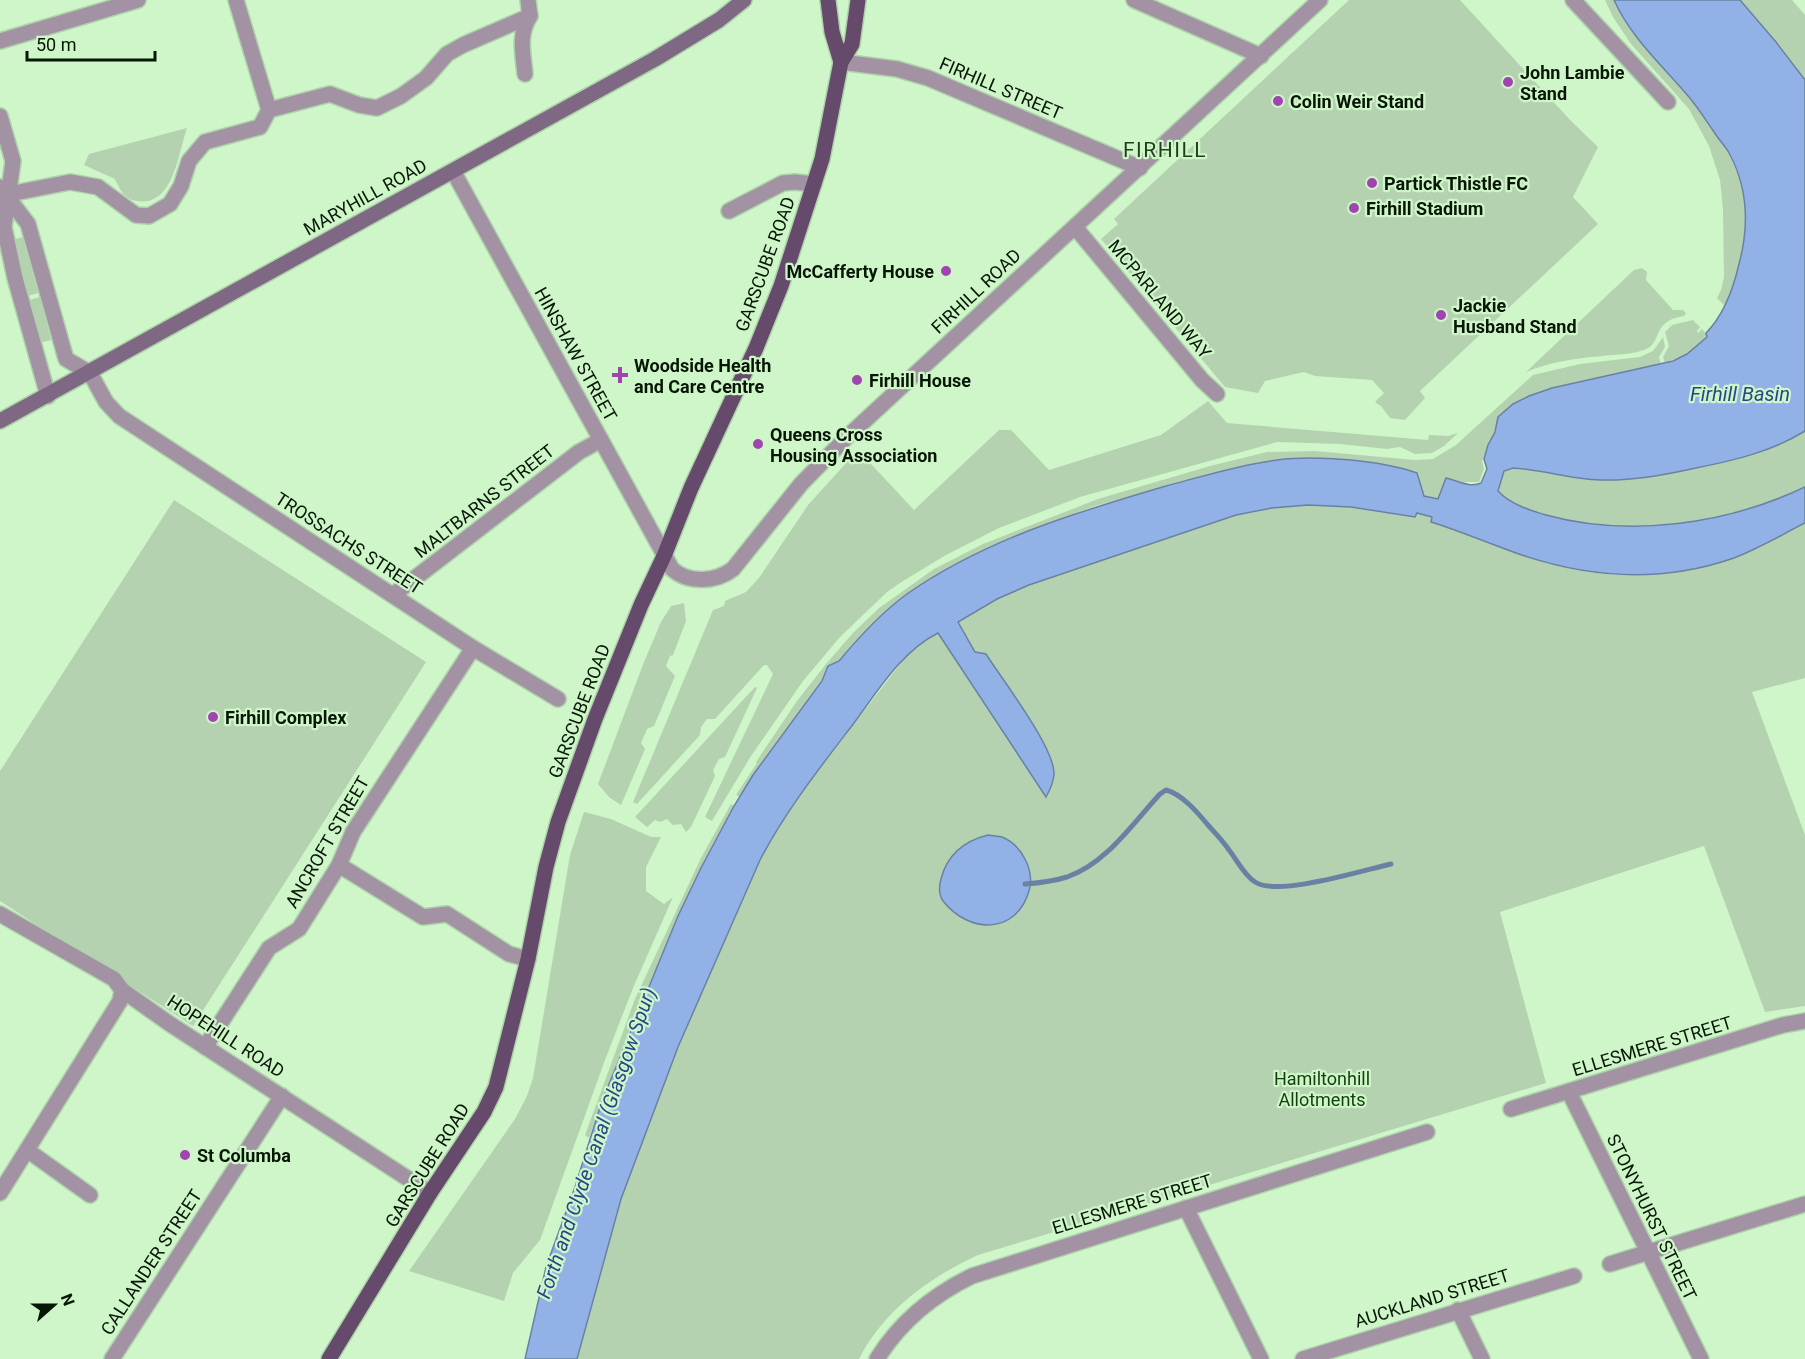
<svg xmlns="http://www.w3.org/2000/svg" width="1805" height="1359" viewBox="0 0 1805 1359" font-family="Roboto,sans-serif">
  <rect width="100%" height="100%" fill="#cef6c9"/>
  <g fill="#b4d2b0">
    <path d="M1349,0H1460L1570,120L1598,147L1573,197L1598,224L1420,391L1425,398L1405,420L1390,418L1381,406L1375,402L1384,393L1372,380L1315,376L1304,372L1265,381L1258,393L1225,387L1101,239L1118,224L1114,219Z"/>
    <path d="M1605,0H1614C1627,29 1649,52 1671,76C1715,126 1758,178 1743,249C1740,269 1732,287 1725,306L1717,298L1721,290L1724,277L1723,209L1720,180L1709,146L1689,109L1631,44L1613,17Z"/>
    <path d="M1740,0H1792L1805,15V80Z"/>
    <path d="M187,128C178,153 174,207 137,201C124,199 120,190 115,179L84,165L89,154Z"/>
    <path d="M23,237L38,293L27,296L12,240Z"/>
    <path d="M1642,268L1647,272L1646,280L1673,310H1683L1686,313L1684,316C1650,321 1664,343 1644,350C1631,355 1616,354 1603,356C1577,358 1550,362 1526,372L1634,270Z"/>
    <path d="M40,297L51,340L40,343L29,300Z"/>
    <path d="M1693,320L1700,327L1697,331L1698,333L1702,329L1708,336L1687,354L1665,363L1663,357L1669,346L1665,332L1672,325Z"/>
    <path d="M1663,337L1665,347L1659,357L1661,364L1552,388L1529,396L1498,417L1495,432L1482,461L1484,469L1479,482H1463L1446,478L1439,499L1423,497L1355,460H1277L1206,475L1095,506L1015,536L937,575L891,607L838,661L828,666L822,681L753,775L740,797L736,795L757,763L756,762L797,701L826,664L853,633L879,608L934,569L983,544L1098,499L1210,466L1267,452L1315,451L1415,460L1433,459L1456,445L1533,375L1580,364L1640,357L1653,351Z"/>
    <path d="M1208,401L1227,423L1428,440L1429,435L1448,436L1458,433L1444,446L1432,453L1415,454L1400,447L1387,449L1340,444L1277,442L1080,497L999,528L946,555L903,581L887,592L840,637L803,681L751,756L712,821L705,817L773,674L767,665H764L715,719H707L701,727L700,735L637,804L633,802L713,610L724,606L725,601L746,592L759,578L808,505L858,450L914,510L999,430H1011L1049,470L1161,435Z"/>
    <path d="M1805,431V487C1728,524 1603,543 1523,507C1515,504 1507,498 1499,493L1497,489L1504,471L1513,468C1543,471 1571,479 1600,480C1633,481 1664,475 1696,468C1735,460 1771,452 1805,431Z"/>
    <path d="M174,500L426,662L193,1026L0,901V771Z"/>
    <path d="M1308,505L1351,507L1415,517L1417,513L1432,517L1431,522L1549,564L1587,572L1614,575L1733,558L1805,523V678L1752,692L1805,835V1006L1765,1012L1704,846L1500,912L1546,1083L978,1255C930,1277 883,1311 859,1359H577L621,1199L678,1047L760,860L770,840L802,792L907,655L918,645L997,599L1029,585L1236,515L1272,508Z"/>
    <path d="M684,603L686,621L673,655L670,656L666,666L675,676L654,726L647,729L641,743L645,749L621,805L609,797L598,784L644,662L661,622L671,606Z"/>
    <path d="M755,687L757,688L725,757L719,759L713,770L715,776L691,827L686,832L681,824L673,825L667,819L660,822L655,820L647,827L635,817Z"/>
    <path d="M731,804L734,806C679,914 628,1024 589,1138L585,1135L635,999L701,858Z"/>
    <path d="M584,812L611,819L651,837H661L646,867V891L664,904L673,897L633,988L605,1060L540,1240L513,1273L504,1301L409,1271L515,1119L527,1096L533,1078L570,855Z"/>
  </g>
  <g fill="#92b1e6" stroke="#6982a3" stroke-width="1.5">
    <path d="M1614,0H1740L1776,42L1805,80V431C1771,452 1735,460 1696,468C1664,475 1633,481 1600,480C1571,479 1543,470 1513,468L1504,471L1498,491C1510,504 1529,510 1546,515C1630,538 1727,524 1805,487V523C1781,535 1756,550 1731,559C1660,583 1587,578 1516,553C1488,543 1460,531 1431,522L1432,517L1417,513L1415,517L1351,507L1308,505L1272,508L1236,515L1029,585L997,599L958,622L975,652L986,654C1001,678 1056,749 1054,775C1053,783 1050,790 1046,797L938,633C900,652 876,694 851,727C818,770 785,812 760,860L678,1047L621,1199L577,1359H525L546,1267L575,1187L602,1101L678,916L701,868L734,806L753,775L822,681L828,666L839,661C859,637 882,612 907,594C984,540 1077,512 1166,486C1200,477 1242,464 1277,460C1316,455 1380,460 1417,473L1424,496L1438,499L1446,478C1458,481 1470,488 1481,483L1487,469L1484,459L1488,445L1495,432L1498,417L1513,404L1529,396L1552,388L1673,361L1687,354L1707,337L1706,333C1724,315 1733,290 1739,264C1749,227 1748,188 1729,153C1726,147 1720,141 1716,135C1707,122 1699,109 1689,97C1663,66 1631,38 1614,0Z"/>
    <path d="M988,835C993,836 998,836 1002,837C1022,845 1035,871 1029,891C1016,935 969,934 943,901C939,895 939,886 941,879C947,855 964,841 988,835Z"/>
  </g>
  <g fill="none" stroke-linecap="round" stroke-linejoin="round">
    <path stroke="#6982a3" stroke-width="5" d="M1025,884C1038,883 1054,881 1067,877C1106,864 1133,823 1160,794L1166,790C1182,794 1198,813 1208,825C1215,833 1223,841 1229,850C1237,860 1244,875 1255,882C1278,897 1364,870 1391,864"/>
    <defs>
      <g id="street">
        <path d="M236,0L269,110"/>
        <path d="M1134,0L1261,56"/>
        <path d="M1573,0L1668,102"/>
        <path d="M0,41L138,0"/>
        <path d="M841,62L897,69L928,78L1140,168"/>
        <path d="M525,74C523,54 518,34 530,16L528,0"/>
        <path d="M0,116L13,161L4,227L15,278L48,396"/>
        <path d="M453,171L672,569C689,584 716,582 733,569L801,484L846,438L1320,0"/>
        <path d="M0,187L28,224L66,359L90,373L106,402L119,416L473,648L558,699"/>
        <path d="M0,196L70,182L98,187L136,215L149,216L170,204L181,186L189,161L205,142L260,127L269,110L330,94L359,105L377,108L401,96L426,78L447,54L463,45L530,16"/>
        <path d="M729,211L783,183L795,182L814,184"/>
        <path d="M1075,227L1202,380L1217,394"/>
        <path d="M393,595L579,452L601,440"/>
        <path d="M339,865L423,917L447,914L509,954L528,959"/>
        <path d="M0,914L114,979L122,990L170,1024L430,1193"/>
        <path d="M205,1047L269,948L299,929L339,865L353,832L473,648"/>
        <path d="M1569,1092L1701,1359"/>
        <path d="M1511,1109L1783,1025L1805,1021"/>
        <path d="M27,1150L90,1195"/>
        <path d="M0,1193L120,1001L122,990"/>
        <path d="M1186,1208L1261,1359"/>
        <path d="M1610,1264L1805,1204"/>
        <path d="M1458,1310L1482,1359"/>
        <path d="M112,1359L282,1096"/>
        <path d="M877,1359C900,1322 933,1295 972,1276L1427,1132"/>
        <path d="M1303,1359L1574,1276"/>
      </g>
      <path id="secondary" d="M0,421L655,59L719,20L744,0"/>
      <g id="primary">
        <path d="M828,0L832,32L841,62"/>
        <path d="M329,1359L430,1193L484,1112L496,1087L528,959L546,867L558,822L595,719L641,605L664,556L691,488L756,348L781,286L822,159L841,62L852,44L858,0"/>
      </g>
    </defs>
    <use href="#street" stroke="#aed2aa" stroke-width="18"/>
    <use href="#secondary" stroke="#aed2aa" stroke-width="18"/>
    <use href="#primary" stroke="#aed2aa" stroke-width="18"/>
    <use href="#street" stroke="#a292a4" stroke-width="15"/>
    <use href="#secondary" stroke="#7f6883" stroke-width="15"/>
    <use href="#primary" stroke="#664a6b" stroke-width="15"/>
  </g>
  <g fill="#a045b0" stroke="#cef6c9" stroke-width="2">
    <circle cx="1508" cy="82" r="6"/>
    <circle cx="1278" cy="101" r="6"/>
    <circle cx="1372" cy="183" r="6"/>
    <circle cx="1354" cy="208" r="6"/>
    <circle cx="946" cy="271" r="6"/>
    <circle cx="1441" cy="315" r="6"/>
    <path d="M617 366h6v6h6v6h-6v6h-6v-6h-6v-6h6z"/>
    <circle cx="857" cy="380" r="6"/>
    <circle cx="758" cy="444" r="6"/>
    <circle cx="213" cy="717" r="6"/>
    <circle cx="185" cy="1155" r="6"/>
  </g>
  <g text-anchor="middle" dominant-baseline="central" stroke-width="4.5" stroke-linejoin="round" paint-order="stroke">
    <g font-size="18" font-weight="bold" fill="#081606" stroke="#cef6c9" text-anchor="start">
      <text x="1520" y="72">John Lambie<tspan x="1520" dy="21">Stand</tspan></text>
      <text x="1290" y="101">Colin Weir Stand</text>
      <text x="1384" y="183">Partick Thistle FC</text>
      <text x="1366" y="208">Firhill Stadium</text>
      <text x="934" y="271" text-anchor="end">McCafferty House</text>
      <text x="1453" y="305">Jackie<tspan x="1453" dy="21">Husband Stand</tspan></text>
      <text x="634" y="365">Woodside Health<tspan x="634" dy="21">and Care Centre</tspan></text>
      <text x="869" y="380">Firhill House</text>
      <text x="770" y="434">Queens Cross<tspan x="770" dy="21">Housing Association</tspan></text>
      <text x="225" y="717">Firhill Complex</text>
      <text x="197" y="1155">St Columba</text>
    </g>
    <g font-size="18" fill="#081606" stroke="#cef6c9">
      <text transform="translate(1001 88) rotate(23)">FIRHILL STREET</text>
      <text transform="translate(365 197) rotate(-29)">MARYHILL ROAD</text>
      <text transform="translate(765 264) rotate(-70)">GARSCUBE ROAD</text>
      <text transform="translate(976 291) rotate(-43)">FIRHILL ROAD</text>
      <text transform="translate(1160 299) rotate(50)">MCPARLAND WAY</text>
      <text transform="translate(576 354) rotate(61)">HINSHAW STREET</text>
      <text transform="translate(484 501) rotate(-38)">MALTBARNS STREET</text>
      <text transform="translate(349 543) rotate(33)">TROSSACHS STREET</text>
      <text transform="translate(579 711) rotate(-69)">GARSCUBE ROAD</text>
      <text transform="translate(327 842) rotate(-60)">ANCROFT STREET</text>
      <text transform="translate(226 1036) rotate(33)">HOPEHILL ROAD</text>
      <text transform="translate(1652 1046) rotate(-17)">ELLESMERE STREET</text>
      <text transform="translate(427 1165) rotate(-58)">GARSCUBE ROAD</text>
      <text transform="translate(1132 1204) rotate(-17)">ELLESMERE STREET</text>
      <text transform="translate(1652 1217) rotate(64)">STONYHURST STREET</text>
      <text transform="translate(151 1262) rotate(-57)">CALLANDER STREET</text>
      <text transform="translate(1432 1298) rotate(-17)">AUCKLAND STREET</text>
    </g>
    <g font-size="18" fill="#123e0c" stroke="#cef6c9">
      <text x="1322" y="1078">Hamiltonhill<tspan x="1322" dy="21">Allotments</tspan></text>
    </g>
    <g font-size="20" font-style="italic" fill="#254787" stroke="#cef6c9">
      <text x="1740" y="394">Firhill Basin</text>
      <text transform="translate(596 1143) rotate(-71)">Forth and Clyde Canal (Glasgow Spur)</text>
    </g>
    <g font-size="21" letter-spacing="1.5" fill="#1e3f1a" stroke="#cef6c9">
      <text x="1165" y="150">FIRHILL</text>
    </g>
  </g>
  <g transform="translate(54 1305) rotate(69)" stroke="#cef6c9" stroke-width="4.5" paint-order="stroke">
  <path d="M0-4.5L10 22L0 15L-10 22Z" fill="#081606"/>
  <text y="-9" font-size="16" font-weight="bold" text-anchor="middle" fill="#081606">N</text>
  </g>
  <path d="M27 51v9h128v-9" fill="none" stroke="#081606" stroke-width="3"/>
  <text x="36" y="51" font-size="18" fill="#081606" stroke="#cef6c9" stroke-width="4.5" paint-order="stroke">50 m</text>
</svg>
